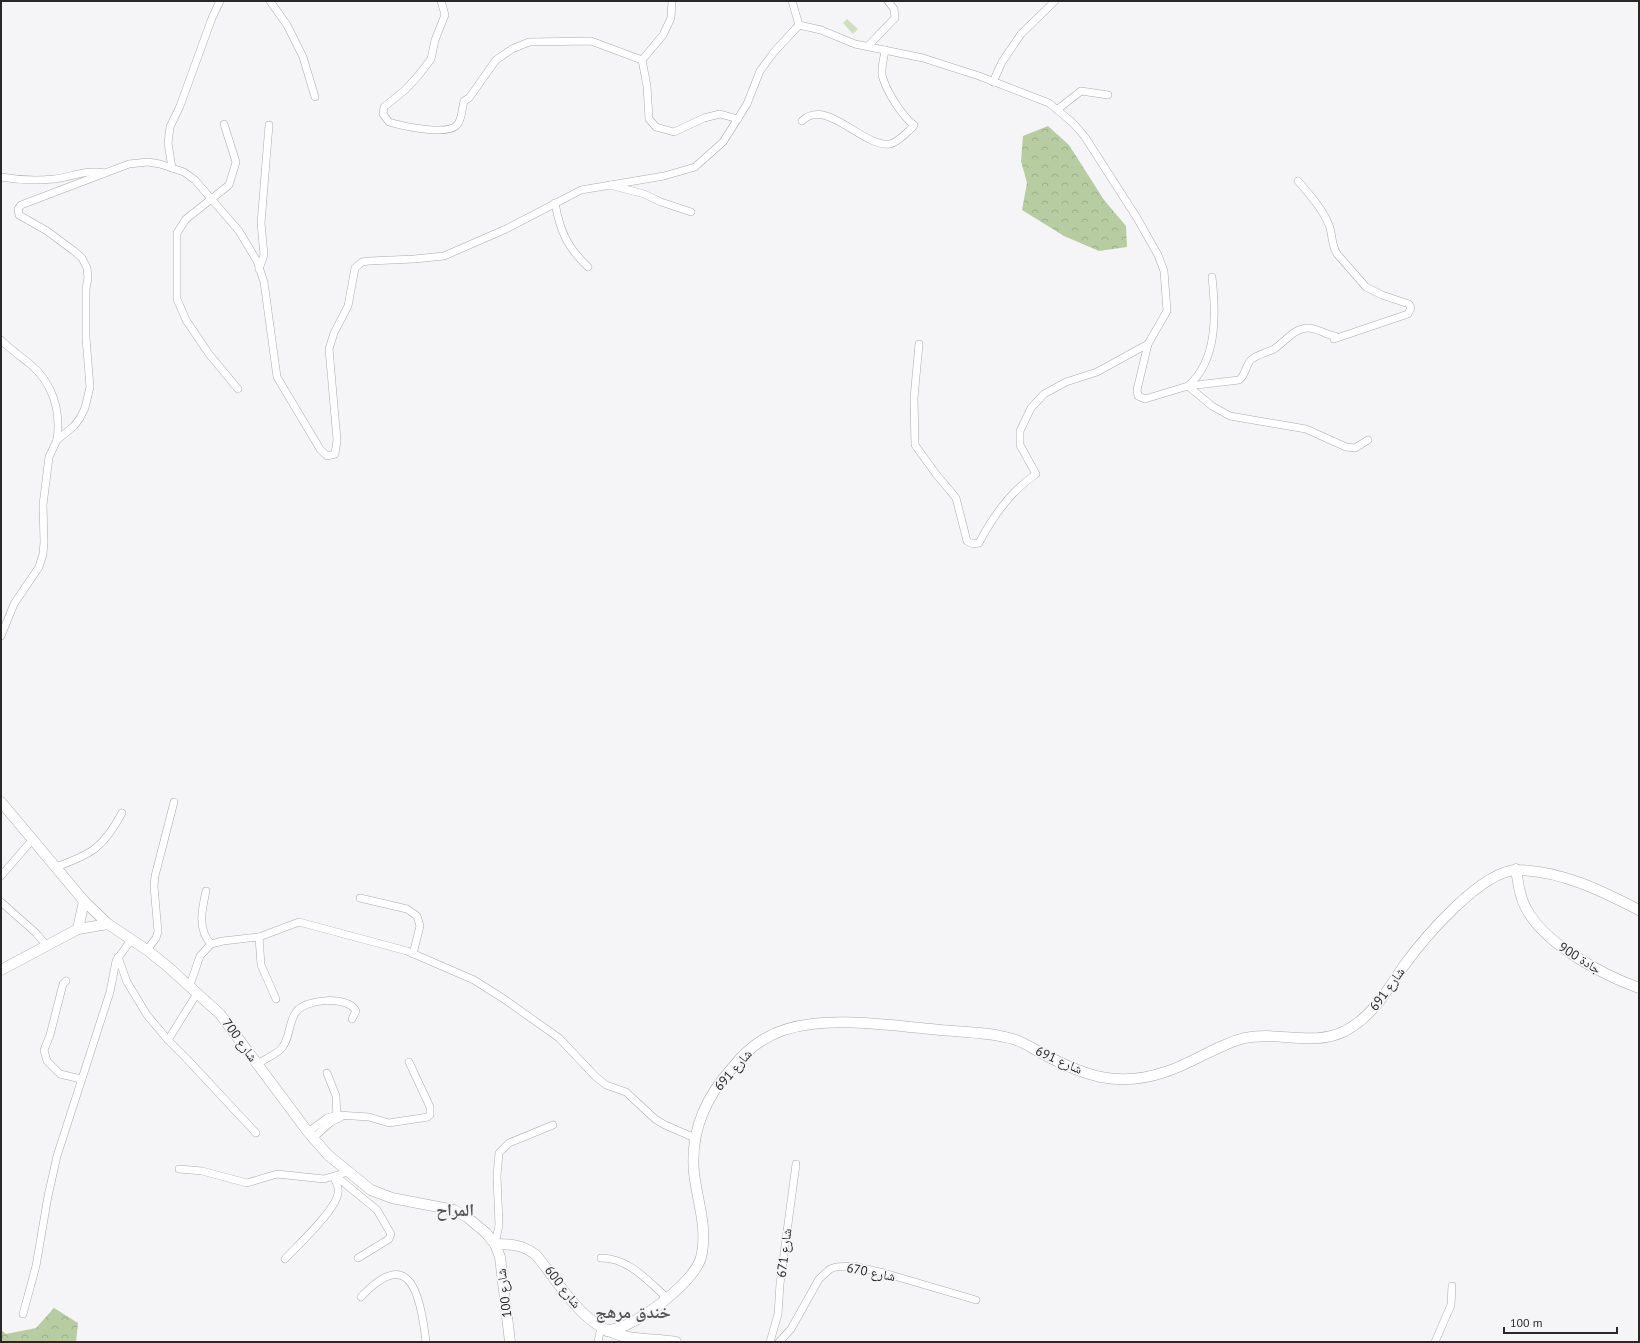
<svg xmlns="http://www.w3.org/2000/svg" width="1640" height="1343" viewBox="0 0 1640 1343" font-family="'PT Sans','Noto Naskh Arabic',sans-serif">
  <defs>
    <pattern id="forest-crowns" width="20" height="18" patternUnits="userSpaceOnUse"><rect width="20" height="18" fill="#b7cca1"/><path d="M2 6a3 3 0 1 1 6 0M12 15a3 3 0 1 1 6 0" fill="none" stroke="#9daf8b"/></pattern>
  </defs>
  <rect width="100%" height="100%" fill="#f5f5f8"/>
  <path fill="#d0dfc0" d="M847,19L858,29L853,34L843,23Z"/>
  <g fill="url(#forest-crowns)">
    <path d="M1048,126L1069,145L1104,200L1126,226L1127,247L1099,251L1064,236L1022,210L1027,183L1021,161L1023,136Z"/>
    <path d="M54,1308L78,1323L76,1342H1V1330L6,1334L36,1328Z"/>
  </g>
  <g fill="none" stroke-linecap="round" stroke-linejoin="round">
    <defs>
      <g id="street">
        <path d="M270,1L287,25L303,57L315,97"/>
        <path d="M441,1L445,15L435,40L431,59L418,76L405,90L384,107L383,114L389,122C402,126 447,136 457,125C462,120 462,108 464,101L469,98L496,60L512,49L529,42L591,41L642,60L647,86L649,119L656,127L674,132L704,118L720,114L738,119"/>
        <path d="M799,25L821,30L855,44L923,58L979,76L1049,103L1073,123L1085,137L1137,218L1158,255L1164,271L1167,311L1148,344L1097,372L1066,382L1044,394L1031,408L1020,431V445L1036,474C1011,491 993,516 979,543L973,544L967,541L956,498L936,474L915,445L914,398L919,344"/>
        <path d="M868,46L895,18L894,9L888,1"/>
        <path d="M642,60L663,35L671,18L672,1"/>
        <path d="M993,82L1002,62L1021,34L1055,1"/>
        <path d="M1058,109L1081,91L1108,95"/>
        <path d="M802,121C827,97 863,148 890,144C897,143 906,133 912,128L914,125C902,116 886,91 882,75C881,68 884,58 885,50"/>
        <path d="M224,124L236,162L229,185L186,219L177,233V299L186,320L209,354L238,389"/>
        <path d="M172,168L168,143L170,127L180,106L212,18L220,1"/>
        <path d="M1,177C18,180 37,181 54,179C72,177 87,169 105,173"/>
        <path d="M610,185L644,194L661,202L691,212"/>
        <path d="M555,203C560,231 567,247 588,267"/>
        <path d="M259,269L264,255L261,223L269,125"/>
        <path d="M1212,277C1216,313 1218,360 1188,386L1212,406L1230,416L1306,429L1346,447L1355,448L1368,440"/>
        <path d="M1,340C10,349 20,356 30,364C53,383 61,411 57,440"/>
        <path d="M1148,344L1137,390L1138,396L1145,399L1188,386L1239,380C1246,375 1245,366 1251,360C1257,354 1267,353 1274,349C1285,342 1294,328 1308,328C1317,328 1326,335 1335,336L1334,339L1408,314L1411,308L1409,304L1382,295L1366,287L1338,255C1331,247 1333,235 1329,225C1322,208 1310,195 1298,181"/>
        <path d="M1,636L14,604L39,567L43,554L44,542L43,505L49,457L57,440L74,426L80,418L85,408L90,387L86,338V289L88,278L87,268L82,258L74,251L47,231L19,215L18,209L21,205L129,164L148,162L160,164L184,172L195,180L239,231L257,261L264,282L277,377L320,449L327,456L335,454L337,440L329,349L334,333L348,306L355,268L362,262L369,261L414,259L444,256L506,229L581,190L664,176L695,167L723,142L747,104L760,71L774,52L799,25L792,1"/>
        <path d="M56,867C92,854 103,848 122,813"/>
        <path d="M1,876L33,839"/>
        <path d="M206,891C202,909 197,929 211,944"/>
        <path d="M360,898L407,909L417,916L420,926L413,954"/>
        <path d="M1,902L36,933L46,945"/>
        <path d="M259,937L261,965L276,999"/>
        <path d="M147,950L156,938L158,932L154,886L155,876L174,802"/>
        <path d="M118,957L127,982L147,1015L168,1040L186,1058L256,1133"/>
        <path d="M66,981L63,984L50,1035L44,1050L47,1061L60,1074L81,1079"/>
        <path d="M190,985L200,956L211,944L223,941L259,937L299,922L407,951L474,980L504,999L559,1038L596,1077L606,1085L626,1092L655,1119L665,1125L695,1138"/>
        <path d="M168,1040L198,992"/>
        <path d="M257,1064C265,1059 275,1055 281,1049C290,1040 288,1023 296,1012C305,999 348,995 356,1011L352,1019"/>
        <path d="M327,1073L336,1096L337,1119"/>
        <path d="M308,1132L327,1118L338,1115L369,1117L389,1123L428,1117L430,1115V1107L409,1062"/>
        <path d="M312,1139L331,1122L341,1117"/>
        <path d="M179,1169L202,1171L247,1183L277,1174L324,1179L348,1172"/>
        <path d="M337,1177L377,1210L391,1234L389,1239L358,1258"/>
        <path d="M495,1244L499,1225L497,1176L499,1153L509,1143L553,1125"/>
        <path d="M601,1258C629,1258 648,1281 667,1298"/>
        <path d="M285,1259C298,1245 336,1210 338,1193C339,1187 337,1183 334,1178"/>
        <path d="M361,1297C411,1243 421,1298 426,1342"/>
        <path d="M23,1314L36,1266L48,1196L57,1156L110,992L116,961L131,940"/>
        <path d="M598,1342L601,1327"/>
        <path d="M770,1342L778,1314L780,1284L796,1164"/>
        <path d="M779,1342L791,1329L819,1279L830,1269L836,1267L853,1266L884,1273L976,1300"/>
        <path d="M1435,1342L1451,1305L1452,1286"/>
      </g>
      <g id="secondary">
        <path d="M1,802L84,901L108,924L147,950L167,966L220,1014L308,1132L328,1155L371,1190L392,1198L454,1210L467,1217L486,1233L495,1244L500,1257L510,1342"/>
        <path d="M1516,869C1518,883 1520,898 1527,910C1546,945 1603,975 1639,988"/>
        <path d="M78,929L84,901"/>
        <path d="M1,970L78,929L108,924"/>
        <path d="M495,1244C512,1244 523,1245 536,1255C562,1286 584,1330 628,1337C644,1340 660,1339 676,1342"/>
        <path d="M607,1331C613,1329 620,1328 626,1325C649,1315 699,1278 702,1253C707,1226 697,1199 694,1173C690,1132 705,1098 732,1068C740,1058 750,1048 761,1041C776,1031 794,1026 812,1024C852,1019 899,1026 940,1030C964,1032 989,1032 1013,1039C1024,1042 1033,1049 1043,1054C1085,1076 1118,1088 1165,1072C1191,1064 1221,1043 1245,1038C1278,1031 1313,1047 1345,1031C1373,1016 1386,992 1403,967C1423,939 1483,868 1519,870C1562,871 1602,891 1639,910"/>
      </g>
    </defs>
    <use href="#street" stroke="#ababae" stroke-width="8"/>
    <use href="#secondary" stroke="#ababae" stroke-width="11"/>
    <use href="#street" stroke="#fff" stroke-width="7"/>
    <use href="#secondary" stroke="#fff" stroke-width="10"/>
  </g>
  <g text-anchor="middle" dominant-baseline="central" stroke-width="3.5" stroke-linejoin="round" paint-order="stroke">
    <g font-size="13" fill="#282829" stroke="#f5f5f8">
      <text transform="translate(1580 958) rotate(32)">جادة 900</text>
      <text transform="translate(1387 989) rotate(-54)">شارع 691</text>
      <text transform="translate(240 1040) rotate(54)">شارع 700</text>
      <text transform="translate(1059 1060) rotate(24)">شارع 691</text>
      <text transform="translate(733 1070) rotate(-49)">شارع 691</text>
      <text transform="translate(784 1253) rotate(-83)">شارع 671</text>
      <text transform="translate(871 1272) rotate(11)">شارع 670</text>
      <text transform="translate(563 1287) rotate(52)">شارع 600</text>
      <text transform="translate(504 1293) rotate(-97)">شارع 100</text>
    </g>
    <g font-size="17" font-weight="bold" fill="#565658" stroke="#f5f5f8">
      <text x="455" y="1210">المراح</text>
      <text x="633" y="1312">خندق مرهج</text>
    </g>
  </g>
  <rect width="1640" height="1343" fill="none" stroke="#282829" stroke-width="4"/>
  <path d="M1504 1327v6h113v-6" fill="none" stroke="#282829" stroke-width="2"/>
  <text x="1510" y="1327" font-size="12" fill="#282829" stroke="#f5f5f8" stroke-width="3" paint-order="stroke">100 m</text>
</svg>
